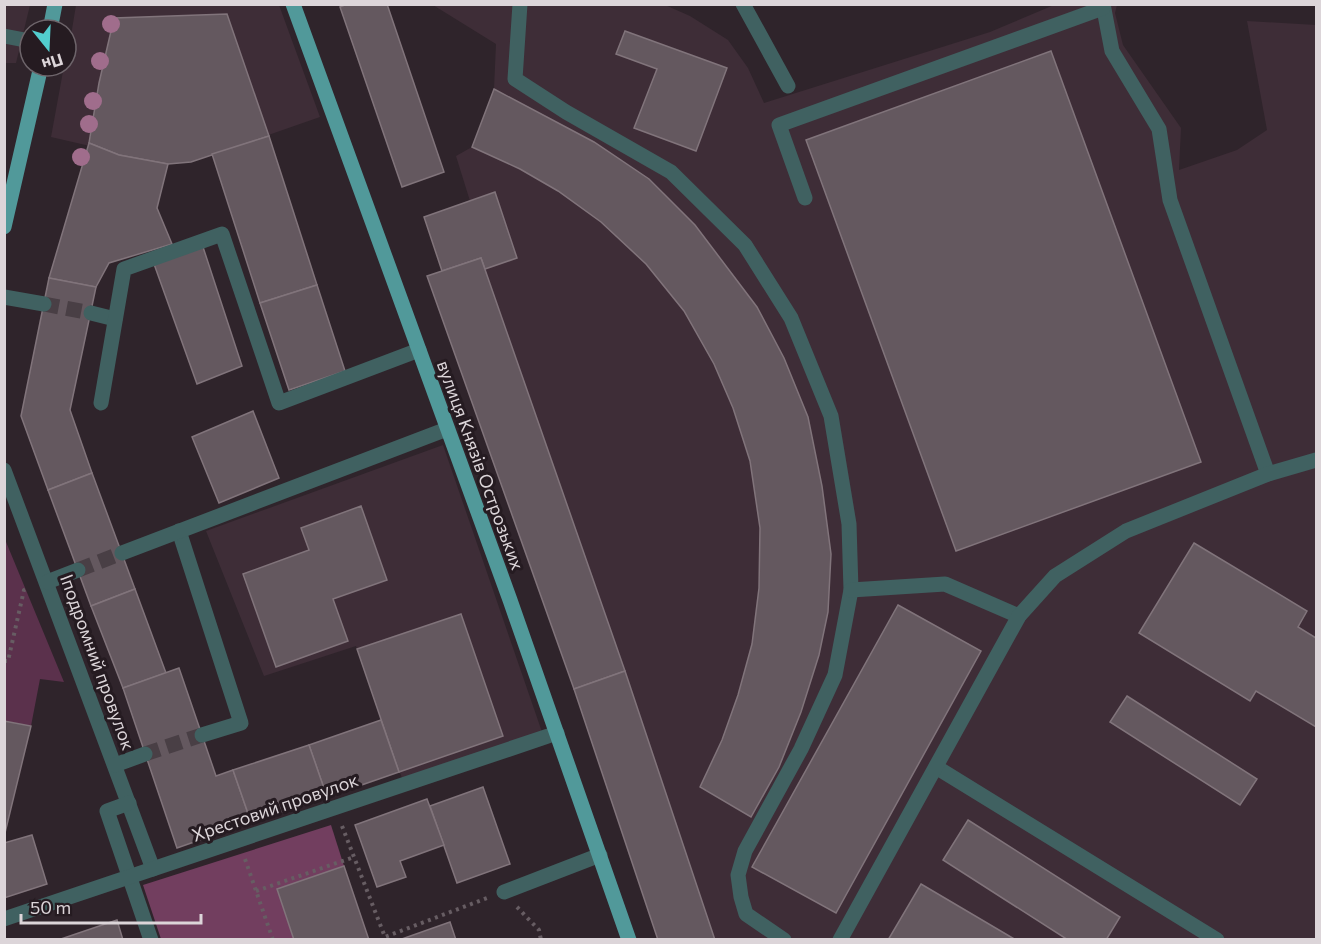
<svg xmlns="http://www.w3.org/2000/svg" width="1321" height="944" viewBox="0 0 1321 944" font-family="Commissioner,sans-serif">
  <rect width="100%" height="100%" fill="#2f242b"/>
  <g fill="#3e2d37">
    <path d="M5,5H30L16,63H5Z"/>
    <path d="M76,5H279L320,117L191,162L168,164L51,137L64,66H66Z"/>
    <path d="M433,5H665L690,16L728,40L748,68L764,103L990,32L1054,5H1117L1115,13L1123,45L1181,128L1179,170L1237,150L1267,130L1247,21L1316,25V939H658L574,689L427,276L442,271L424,217L470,201L456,156L472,147L494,89L496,44Z"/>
    <path d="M443,445L542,732L403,781L356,646L264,676L206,531Z"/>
  </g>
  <path fill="#5b314c" d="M4,537L64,682L40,679L31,726L5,721Z"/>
  <path fill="#723e5f" d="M331,825L344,866L294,939H161L143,885Z"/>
  <g fill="#64585f" stroke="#81747b" stroke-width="1.5">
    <path d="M347,4H387L444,172L402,187L340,7Z"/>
    <path d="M227,14L269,136L191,162L168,164L119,155L89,143L99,83L114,18Z"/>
    <path d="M625,31L727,68L696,151L634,128L657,69L616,54Z"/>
    <path d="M1051,51L1201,462L956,551L806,140Z"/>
    <path d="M494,89L594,142L649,179L695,225L757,307L784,358L808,417L822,486L831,554L828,612L819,655L801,712L779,767L751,817L700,787L722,740L738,695L752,644L759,588L760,528L750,461L733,408L714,364L684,311L646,264L601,222L558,191L520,169L472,147Z"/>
    <path d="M269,136L317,285L260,303L212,154Z"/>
    <path d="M89,143L119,155L168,164L157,208L172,244L109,263L96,287L49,278Z"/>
    <path d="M495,192L517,258L485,269L481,258L442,271L424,217Z"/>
    <path d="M203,247L242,366L197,384L154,264Z"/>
    <path d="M481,258L625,671L574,689L427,276Z"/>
    <path d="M49,278L96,287L70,410L92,473L48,490L21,416Z"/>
    <path d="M317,285L345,371L289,390L260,303Z"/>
    <path d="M253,411L279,478L219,503L192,437Z"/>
    <path d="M92,473L135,589L91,606L48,490Z"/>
    <path d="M361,506L387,580L333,599L348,641L276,667L243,574L309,550L301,528Z"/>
    <path d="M1194,543L1307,611L1298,627L1316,638V727L1256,691L1250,701L1139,633Z"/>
    <path d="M135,589L166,673L123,688L91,606Z"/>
    <path d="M898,605L981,651L836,913L752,867Z"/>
    <path d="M461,614L503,736L399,772L357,649Z"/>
    <path d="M179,668L216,776L233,770L251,822L177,848L123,688Z"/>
    <path d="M625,671L715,940H658L574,689Z"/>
    <path d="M1127,696L1257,779L1240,805L1110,722Z"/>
    <path d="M381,720L399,772L327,797L309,745Z"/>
    <path d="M4,721L31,726L4,837Z"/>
    <path d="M309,745L327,797L251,822L233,770Z"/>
    <path d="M483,787L510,864L457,883L430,806Z"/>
    <path d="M427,799L444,845L400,861L406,877L377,887L355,825Z"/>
    <path d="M968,820L1120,917L1106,940H1068L943,860Z"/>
    <path d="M32,835L47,884L4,898V843Z"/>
    <path d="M344,866L369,940H294L277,889Z"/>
    <path d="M921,884L1016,940H888Z"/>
    <path d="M117,920L123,940H58Z"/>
    <path d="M450,922L456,940H399Z"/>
  </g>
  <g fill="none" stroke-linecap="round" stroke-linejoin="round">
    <g stroke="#493f45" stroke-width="15" stroke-dasharray="15 8" stroke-linecap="butt">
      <path d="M44,304L91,313"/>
      <path d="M78,570L122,553"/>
      <path d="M145,754L202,735"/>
    </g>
    <g stroke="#675d63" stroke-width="4" stroke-dasharray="3 4.5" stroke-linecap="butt">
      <path d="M4,661H8L24,590L29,588"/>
      <path d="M342,826L385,937L487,898"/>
      <path d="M245,859L273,940"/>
      <path d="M256,891L354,857"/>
      <path d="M517,907L539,930L541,940"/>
    </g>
    <g stroke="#406161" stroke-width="15">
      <path d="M520,4L515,79L566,112L671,172L745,245L791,318L831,416L849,524L851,590L835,675L801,749L745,851L738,875L741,897L746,914L784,940"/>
      <path d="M743,4L788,86"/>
      <path d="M1103,4L1112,51L1159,129L1170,200L1268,474"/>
      <path d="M4,36L30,41"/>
      <path d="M805,198L779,125L1103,8"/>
      <path d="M4,297L44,304"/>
      <path d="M91,313L115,319"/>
      <path d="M101,403L124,269L222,234L279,403L419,350"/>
      <path d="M4,470L153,869"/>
      <path d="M179,531L241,723L202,735"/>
      <path d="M122,553L447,429"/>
      <path d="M47,582L78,570"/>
      <path d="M851,590L945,584L1019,616"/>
      <path d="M115,765L145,754"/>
      <path d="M936,767L1217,940"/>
      <path d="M129,803L107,811L151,940"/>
      <path d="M504,892L600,855"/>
      <path d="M4,919L557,733"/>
      <path d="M840,940L1019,616L1055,576L1126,531L1268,474L1316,460"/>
    </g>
    <g stroke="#51999a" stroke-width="15">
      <path d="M293,4L510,600L629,940"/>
      <path d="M50,30L55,4"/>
      <path d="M4,227L41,66"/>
    </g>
  </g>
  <g fill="#a06d8c">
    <circle cx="111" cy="24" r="9"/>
    <circle cx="100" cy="61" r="9"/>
    <circle cx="93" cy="101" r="9"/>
    <circle cx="89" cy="124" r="9"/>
    <circle cx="81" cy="157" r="9"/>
  </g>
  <g text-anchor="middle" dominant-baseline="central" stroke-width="6" stroke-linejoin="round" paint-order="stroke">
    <g font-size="18" fill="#dcd5d9" stroke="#251b21">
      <text transform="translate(481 465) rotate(70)">вулиця Князів Острозьких</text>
      <text transform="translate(98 662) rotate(70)">Іподромний провулок</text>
      <text transform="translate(275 807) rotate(-19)">Хрестовий провулок</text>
    </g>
  </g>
  <rect width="1321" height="944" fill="none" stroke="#dcd5d9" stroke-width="12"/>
  <g transform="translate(48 48) rotate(162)"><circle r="28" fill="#251b21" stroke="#6e656b" stroke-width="1.5"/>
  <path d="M0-4.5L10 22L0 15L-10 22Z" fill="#52cdce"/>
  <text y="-9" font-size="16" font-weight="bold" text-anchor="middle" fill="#dcd5d9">Пн</text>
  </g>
  <path d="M21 914v9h180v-9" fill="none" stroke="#dcd5d9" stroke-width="3"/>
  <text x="30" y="914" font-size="18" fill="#dcd5d9" stroke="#251b21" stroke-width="4.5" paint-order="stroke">50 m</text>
</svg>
